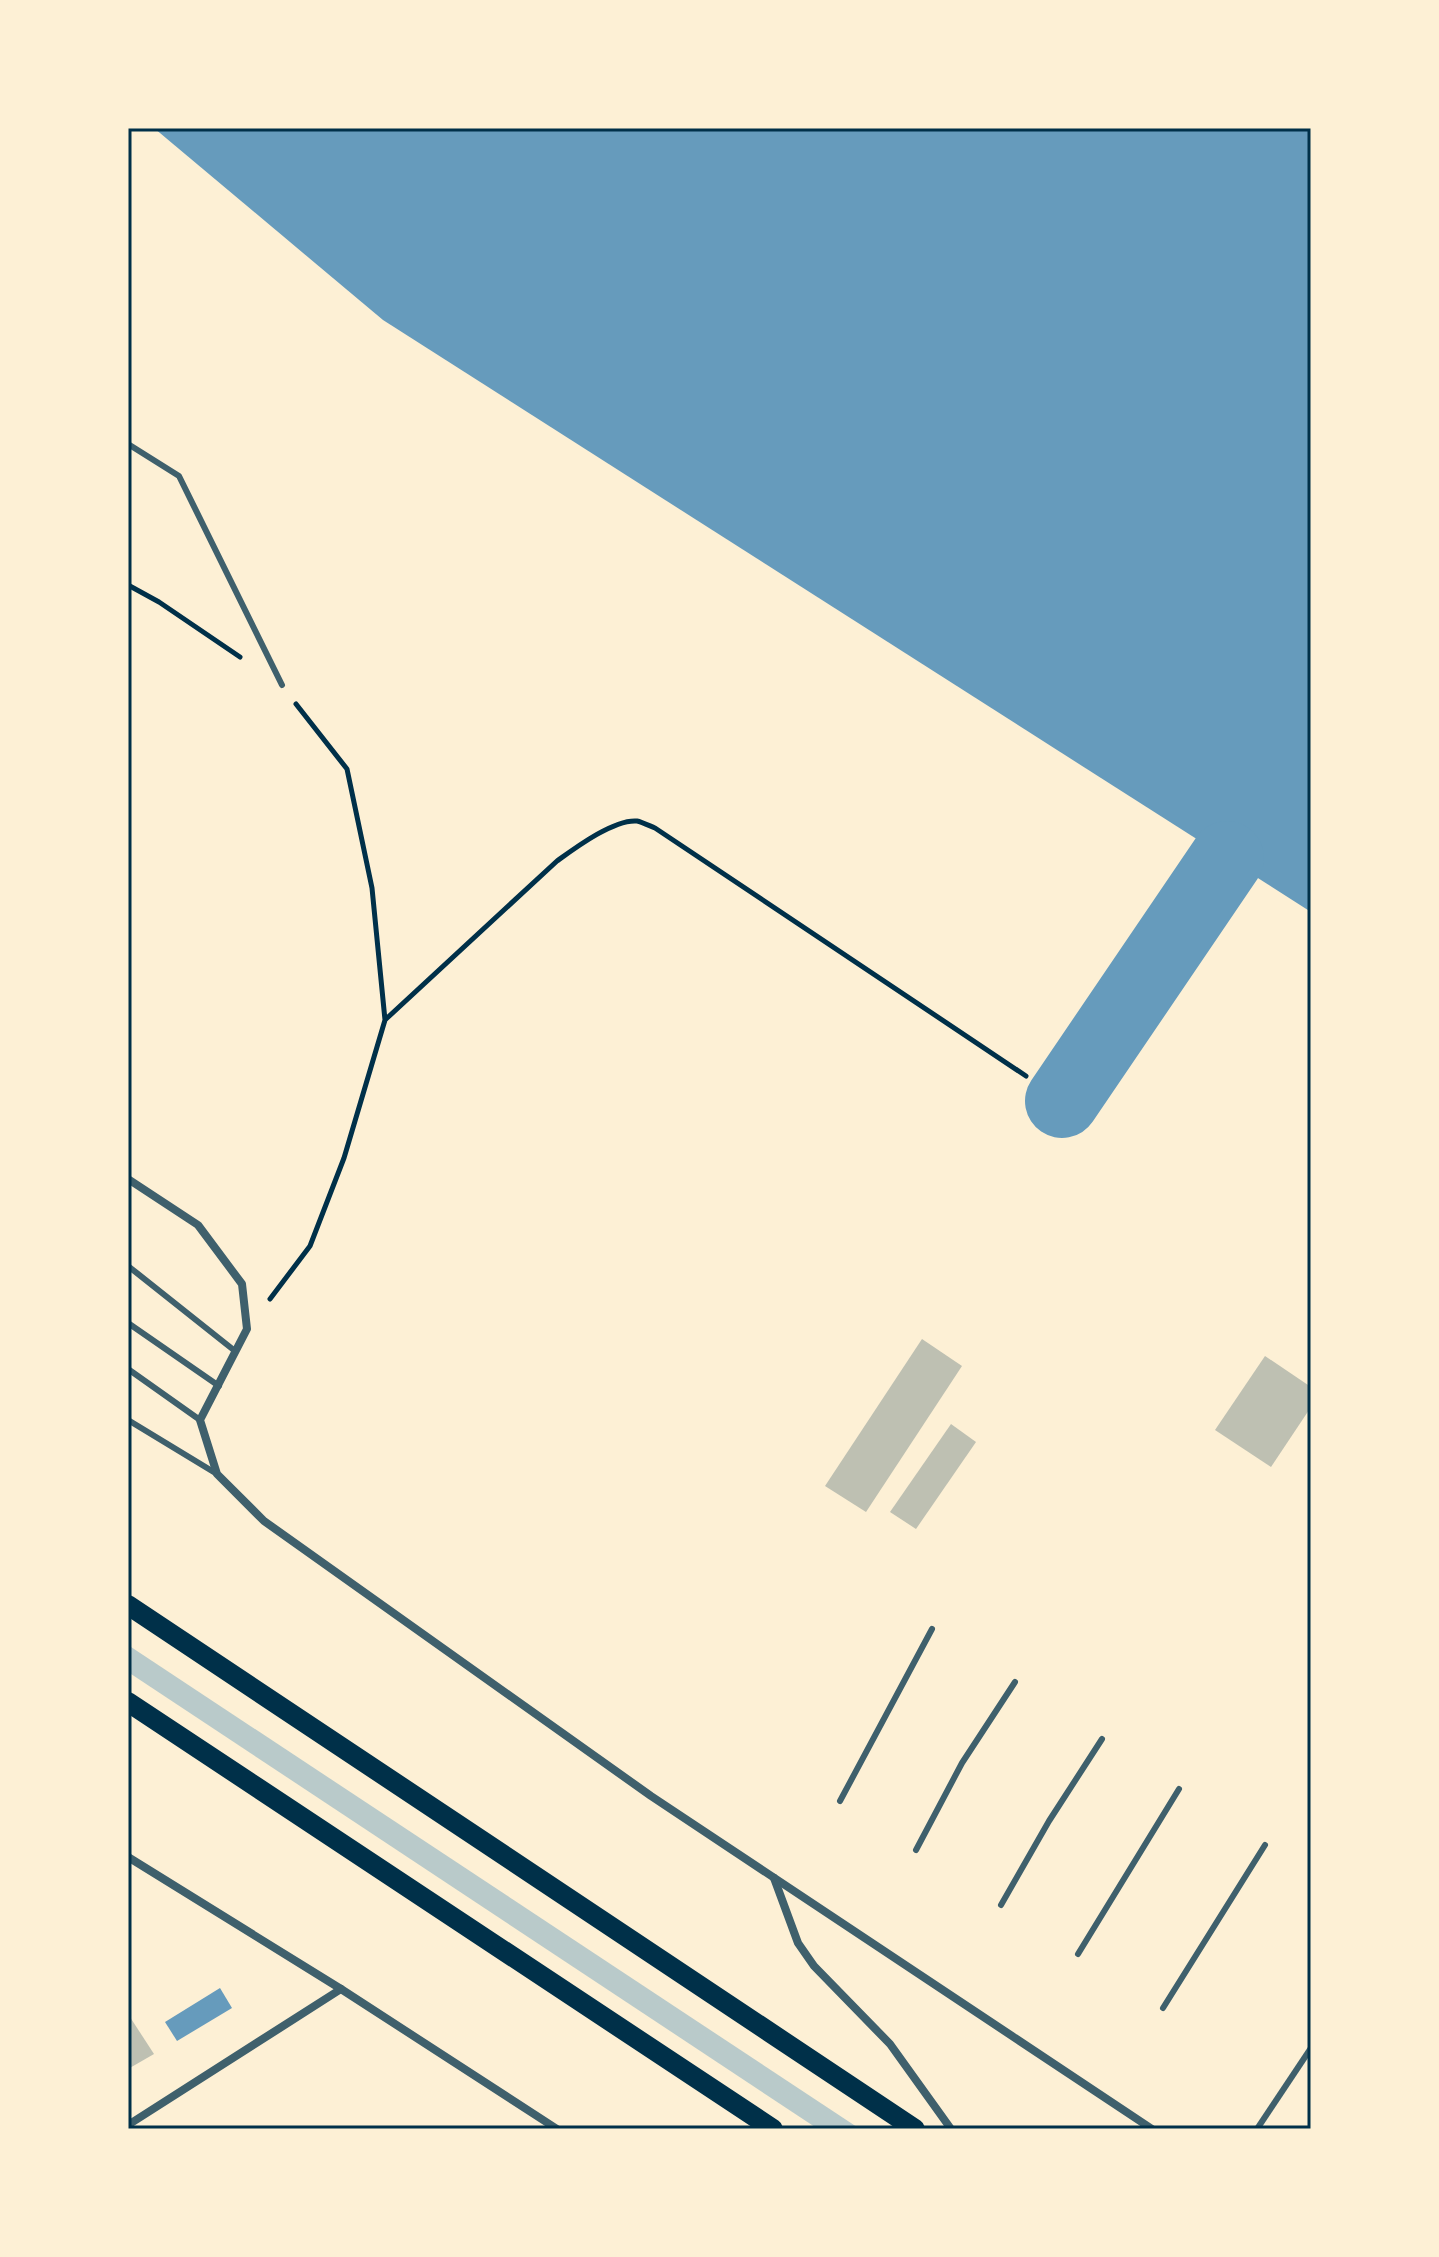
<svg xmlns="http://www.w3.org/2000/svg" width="1439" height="2257" viewBox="0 0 1439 2257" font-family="'Nunito Sans',sans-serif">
  <rect width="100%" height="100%" fill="#fdf0d5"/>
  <path fill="#b9caca" d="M128,1645L860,2129H818L128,1672Z"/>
  <g fill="#669bbc">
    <path d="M154,128H1311V912L383,320Z"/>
    <path d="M220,1988L232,2008L177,2041L165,2022Z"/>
  </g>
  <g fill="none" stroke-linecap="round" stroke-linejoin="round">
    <path stroke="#669bbc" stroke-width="74" d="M1062,1101L1227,858"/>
  </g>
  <g fill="#bec0b2">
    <path d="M922,1339L962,1366L866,1512L825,1486Z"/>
    <path d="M1265,1356L1311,1387V1407L1271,1467L1215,1430Z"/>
    <path d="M951,1424L976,1442L916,1529L890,1512Z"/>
    <path d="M128,2014L154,2054L128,2069Z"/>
  </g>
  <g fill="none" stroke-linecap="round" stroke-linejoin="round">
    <g stroke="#003049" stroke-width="5">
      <path d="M128,585L159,602L240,657"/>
      <path d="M386,1019L557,861C575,848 614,819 637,821C642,822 650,826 655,828L1026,1076"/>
      <path d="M270,1299L310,1246L344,1158L385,1020L372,888L347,769L296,704"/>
    </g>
    <g stroke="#3f606c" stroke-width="6">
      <path d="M128,444L179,476L282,685"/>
      <path d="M128,1266L235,1351"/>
      <path d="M128,1323L219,1386"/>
      <path d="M128,1369L200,1420"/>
      <path d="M128,1420L217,1474"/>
      <path d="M840,1801L932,1629"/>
      <path d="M916,1850L962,1763L1015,1682"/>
      <path d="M1001,1905L1049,1821L1102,1739"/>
      <path d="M1078,1954L1179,1789"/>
      <path d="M1163,2008L1265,1845"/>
      <path d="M1257,2129L1311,2048"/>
    </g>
    <g stroke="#3f606c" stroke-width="8">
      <path d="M128,1179L198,1225L242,1284L247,1329L200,1420L217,1474L264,1521L651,1796L1152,2129"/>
      <path d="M128,1857L341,1989L557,2129"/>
      <path d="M774,1878L798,1943L814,1966L890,2044L951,2129"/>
      <path d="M128,2125L341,1989"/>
    </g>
    <g stroke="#003049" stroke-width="20">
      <path d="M128,1605L915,2129"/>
      <path d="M128,1702L773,2129"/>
    </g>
  </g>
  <rect width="1439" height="2257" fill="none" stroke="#fdf0d5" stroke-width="260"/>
  <rect x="130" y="130" width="1179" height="1997" fill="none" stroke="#003049" stroke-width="3"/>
</svg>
